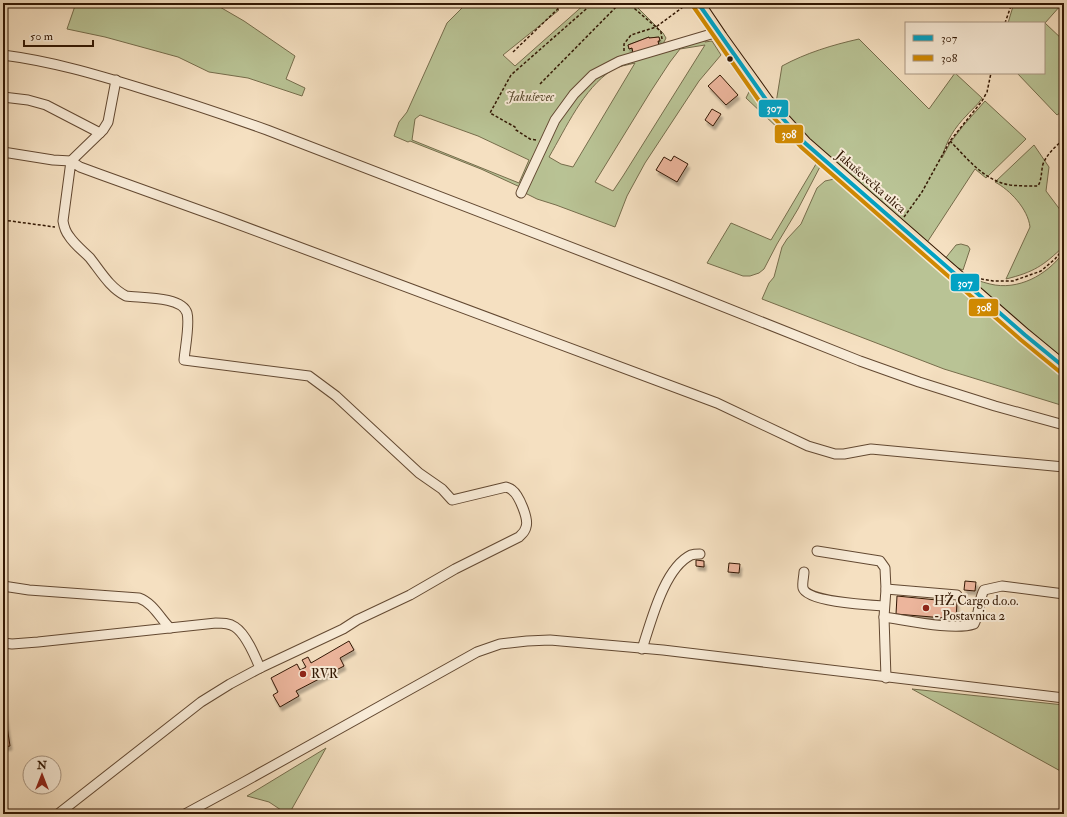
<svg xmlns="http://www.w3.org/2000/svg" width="1067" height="817" viewBox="0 0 1067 817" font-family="'IM FELL Double Pica',serif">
  <defs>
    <filter id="shadow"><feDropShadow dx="2" dy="4" stdDeviation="1" flood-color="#0004"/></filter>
  </defs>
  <rect width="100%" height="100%" fill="#f5e0c1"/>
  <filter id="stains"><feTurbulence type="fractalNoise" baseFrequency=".005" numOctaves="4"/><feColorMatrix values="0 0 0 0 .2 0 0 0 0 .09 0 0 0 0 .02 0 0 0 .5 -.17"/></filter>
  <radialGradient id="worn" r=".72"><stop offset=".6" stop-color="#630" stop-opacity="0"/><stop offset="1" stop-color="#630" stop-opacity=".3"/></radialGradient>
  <g fill="#b9c395" stroke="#766d4c" fill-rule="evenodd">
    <path d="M76,3H213L244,21L295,56L286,79L305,88L302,96L248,78L209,72L178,57L105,37L67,29Z"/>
    <path d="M467,3H552L559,10L503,55L515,66L586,3H633L663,33L666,38L663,44L659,46L658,41H660L659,37L649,38V37L628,45L629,49L632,48L633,53L622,56L579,85L520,187L481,169L410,141L408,142L394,136L399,122L407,112L447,23ZM420,115L478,136L529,160L519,183L412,140L415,119Z"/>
    <path d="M1014,3H1059L1061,5L1045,23L1064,41V110L1057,115L1017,73H1044V23H1008Z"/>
    <path d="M705,39V42L712,41L721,55L699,81L645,163L627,196L615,227L556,205L537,199L525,193L550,134L573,99L605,70ZM705,45L623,176L613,191L595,182L651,91L670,62L680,49ZM635,63L573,167L561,164L549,157C566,128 583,89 612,70C618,66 628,65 635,63Z"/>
    <path d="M859,39L929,109L955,73L982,98C977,106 973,108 967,115C955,127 946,141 942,158L950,143L963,126L985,101L1026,139L986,178L975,169L926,244L818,149L776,103L782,66C806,53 832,45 859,39Z"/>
    <path d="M752,86L822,163L798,209L777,244L764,269L759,273L750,276H743L707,263L731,223L771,240L816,164L746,98Z"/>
    <path d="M1034,145L1049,167L1046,191L1064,215V246C1043,266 1034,272 1006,279L1030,227C1028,209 1010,190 995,182Z"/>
    <path d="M839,178L1064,372V406L944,369L762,299L769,283L774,277L782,247L787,239L801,224L817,188L825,181Z"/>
    <path d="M961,244L968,246L970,249L963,270L953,266L944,260L956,245Z"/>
    <path d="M1063,253V271L1064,272V362L963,276C972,278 981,282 990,284C1018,291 1047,275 1063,253Z"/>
    <path d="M912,689L1064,705V773Z"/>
    <path d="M326,748L289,814H287L269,802L247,796Z"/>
  </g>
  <g fill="#ecb59c" stroke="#321703" filter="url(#shadow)">
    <path d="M649,37V38L659,37L660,41H658L659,46L633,53L632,48L629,49L628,45Z"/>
    <path d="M720,75L738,95L726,105L708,86Z"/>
    <path d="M712,109L721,114L713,126L705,120Z"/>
    <path d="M674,156L688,164L677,182L656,170L664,157L671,161Z"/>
    <path d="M696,560L704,561V567L696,566Z"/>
    <path d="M729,563L740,564L739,573L728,572Z"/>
    <path d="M965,581L976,582L975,591L964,590Z"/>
    <path d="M897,596L957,602L956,619L896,614Z"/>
    <path d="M349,641L354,650L340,658L344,666L296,691L299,696L280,707L273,695L278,692L271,678L297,664L300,670L306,667L302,660L308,657L311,663Z"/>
    <path d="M3,700L10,746L3,747Z"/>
  </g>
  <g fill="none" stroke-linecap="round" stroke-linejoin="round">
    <defs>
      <g id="minor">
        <path d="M3,55C50,61 95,74 140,88C183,101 225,115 267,130L669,285L860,361L919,382L995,406L1064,425"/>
        <path d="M3,97L28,100L46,105L100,133"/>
        <path d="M3,152L53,160L71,161L103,130L108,122L116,80"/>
        <path d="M521,193L555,120L574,94L593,75L620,61L718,32"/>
        <path d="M817,551L880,561L885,568L886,589L884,617L886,678"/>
        <path d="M804,572C804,576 802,583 803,588C807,602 870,605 884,606"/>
        <path d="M3,586L29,590L139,598C153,603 160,618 170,628"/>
        <path d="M886,589L957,595"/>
        <path d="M884,617C906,620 954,631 974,624C980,613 978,601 984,590L1002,586L1064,594"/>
        <path d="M3,643L12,644L38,642L216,623C223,623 229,623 235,627C246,634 255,656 260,668L230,684L201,702L58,814"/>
        <path d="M642,649C651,622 664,568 691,555C694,554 698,554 700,554"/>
        <path d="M260,668L343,629L357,620L410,595L455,569L519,537C522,534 525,532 526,527C529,519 519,495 512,490C510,488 508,488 506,487L452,500L442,489L419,473L336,396L309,376L184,360C185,348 190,324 187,313C182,296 141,298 126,296C110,288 101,272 90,258C83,251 74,244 69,236C65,231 64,227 63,221L71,161L80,167L99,174L224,219L717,403L808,446L835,454H844L871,449L1064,467"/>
        <path d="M185,814L244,782L477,652L500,644L527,641L550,640L663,650L1064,698"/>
      </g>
      <path id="major" d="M698,3L721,37L767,101L805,143L1025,335L1064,367"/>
    </defs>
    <use href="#minor" stroke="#634932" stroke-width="11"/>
    <use href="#major" stroke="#321703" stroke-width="14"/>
    <g stroke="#321703" stroke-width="1.5" stroke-dasharray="3 2" stroke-linecap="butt">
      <path d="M1005,23L1012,3"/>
      <path d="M662,39L661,32L656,27L687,4"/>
      <path d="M624,51V44L631,35L656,27L628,3"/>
      <path d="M513,52L564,3"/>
      <path d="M540,84L620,3"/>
      <path d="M536,140L530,139L516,130L515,127L490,113L511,75L593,3"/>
      <path d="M950,141C967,158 984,181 1010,185C1019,186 1029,186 1038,186C1042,179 1041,172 1043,164C1047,154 1056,146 1064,139"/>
      <path d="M904,217L922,192L950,141L982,101L987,92L991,73"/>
      <path d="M3,220L55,227"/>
      <path d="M976,278L993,281H1013L1041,271L1055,259L1064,248"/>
    </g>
    <use href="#minor" stroke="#f8ebd7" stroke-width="9"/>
    <use href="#major" stroke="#f5e0c1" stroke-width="12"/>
    <defs>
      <path id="bus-1" d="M698,3L767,101L805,143L1025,335L1064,367"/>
      <path id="bus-2" d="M693,6L762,105L801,147L1021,340L1060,372"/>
    </defs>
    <use href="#bus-1" stroke="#f8ebd7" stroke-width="7"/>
    <use href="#bus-2" stroke="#f8ebd7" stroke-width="7"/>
    <use href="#bus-1" stroke="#02a2c4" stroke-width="4"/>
    <use href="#bus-2" stroke="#d08901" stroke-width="4"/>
  </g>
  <circle fill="#321703" stroke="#f8ebd7" stroke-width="1.5" cx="730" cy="59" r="3.5"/>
  <g fill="#8f2418" stroke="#f8ebd7" stroke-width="1.5">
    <circle cx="926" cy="608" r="4"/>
    <circle cx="303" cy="674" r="4"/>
  </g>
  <g text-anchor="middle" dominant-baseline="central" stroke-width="4" stroke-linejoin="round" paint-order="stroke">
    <g font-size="13" font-style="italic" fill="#5a4b2f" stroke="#f8ebd7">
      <text x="530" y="97">Jakuševec</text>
    </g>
    <g font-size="13" fill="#321703" stroke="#f8ebd7">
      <text transform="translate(871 182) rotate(41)">Jakuševečka ulica</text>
    </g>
    <g font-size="13" fill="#321703" stroke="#f8ebd7" text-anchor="start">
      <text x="934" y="601">HŽ Cargo d.o.o.<tspan x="934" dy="15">- Postavnica 2</tspan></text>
      <text x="311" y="674">RVR</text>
    </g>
  </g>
  <g stroke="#f8ebd7" stroke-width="1.5">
    <rect x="758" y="99" width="31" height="19" rx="4" fill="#02a2c4"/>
    <rect x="774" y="124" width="30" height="20" rx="4" fill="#d08901"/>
    <rect x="950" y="273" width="30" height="19" rx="4" fill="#02a2c4"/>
    <rect x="968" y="298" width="31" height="19" rx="4" fill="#d08901"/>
  </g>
  <g font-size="11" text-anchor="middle" font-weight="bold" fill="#fff">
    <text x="774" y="112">307</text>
    <text x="789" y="138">308</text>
    <text x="965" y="287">307</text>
    <text x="984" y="311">308</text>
  </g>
  <rect width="1067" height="817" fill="none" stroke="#f5e0c1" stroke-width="16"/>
  <rect x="4" y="4" width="1059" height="809" fill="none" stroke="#321703" stroke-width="2"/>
  <rect x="8" y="8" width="1051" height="801" fill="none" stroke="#321703"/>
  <rect x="905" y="22" width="140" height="52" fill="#f8ebd7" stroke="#a99682"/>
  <rect x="913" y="35" width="20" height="6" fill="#02a2c4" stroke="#a99682"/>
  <text x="941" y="42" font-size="12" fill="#321703">307</text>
  <rect x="913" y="55" width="20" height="6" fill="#d08901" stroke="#a99682"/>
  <text x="941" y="62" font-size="12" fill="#321703">308</text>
  <g transform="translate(42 775)"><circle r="19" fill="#f8ebd7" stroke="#a99682"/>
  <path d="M0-3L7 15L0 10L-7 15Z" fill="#8f2418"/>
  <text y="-6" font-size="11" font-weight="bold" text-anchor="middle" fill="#321703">N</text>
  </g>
  <path d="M24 40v6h69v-6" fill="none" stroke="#321703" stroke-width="2"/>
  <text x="30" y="40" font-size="12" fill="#321703" stroke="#f8ebd7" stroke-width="3" paint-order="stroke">50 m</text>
  <rect width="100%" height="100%" filter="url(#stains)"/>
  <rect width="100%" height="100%" fill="url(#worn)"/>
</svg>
